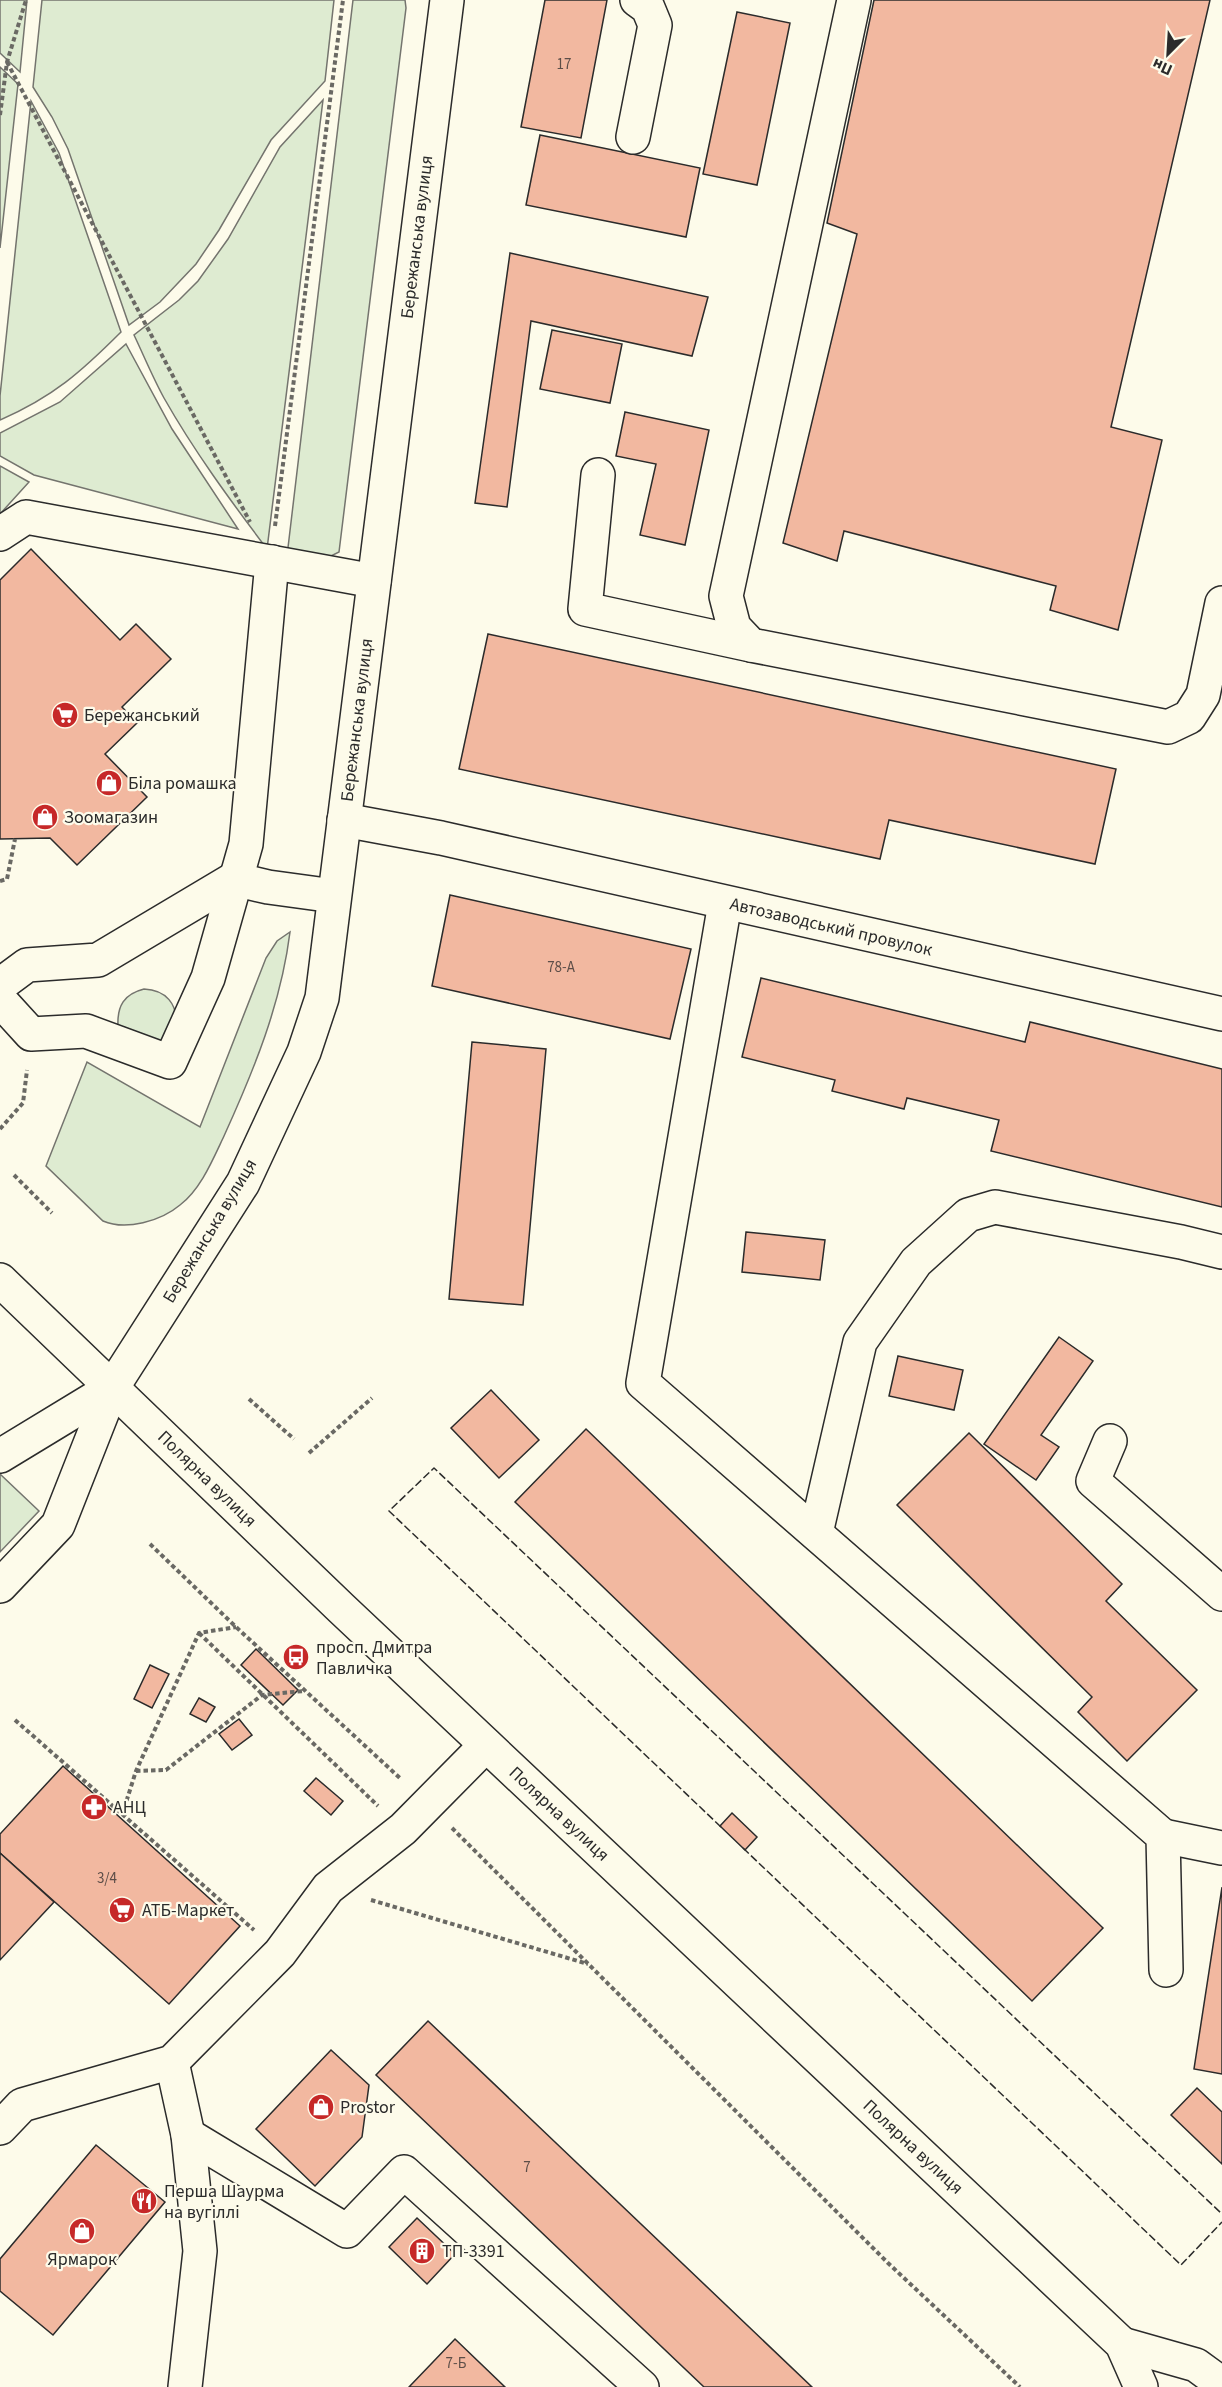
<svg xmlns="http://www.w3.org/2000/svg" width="1222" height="2387" viewBox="0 0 1222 2387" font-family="'Source Sans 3',sans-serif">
  <rect width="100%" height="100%" fill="#fdfbea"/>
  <g fill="#deebd1" stroke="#74746e" stroke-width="1.5">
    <path d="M0,0H27L20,72L0,53Z"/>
    <path d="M42,0H334L325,81L271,140L219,230L196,264L160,302L129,325L68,149L52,117L33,87Z"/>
    <path d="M353,0H405L406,8L339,552L325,559L287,556Z"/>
    <path d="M0,67L18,84L0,248Z"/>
    <path d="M323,100L267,549C230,500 194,451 164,398C153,378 144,356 134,335L179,300L198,281L228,239L280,147Z"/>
    <path d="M31,101L59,153L121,332C81,372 53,397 0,420V396Z"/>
    <path d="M126,344L172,429L238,529L34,475L0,456V433L60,402Z"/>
    <path d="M0,466L29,482L0,514Z"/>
    <path d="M290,932C281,1004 254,1070 224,1136C213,1159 201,1189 180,1205C161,1221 126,1231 103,1221L46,1166L87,1062L200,1127L266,958L277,941Z"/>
    <path d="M144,989C166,990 178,1004 176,1026L157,1046L118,1026C117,1006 124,994 144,989Z"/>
    <path d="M0,1474L39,1511L0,1552Z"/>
  </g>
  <g fill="#f2b8a0" stroke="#2b2b2b" stroke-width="1.5">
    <path d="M545,0H607L581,138L521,127Z"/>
    <path d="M874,0H1210L1111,427L1162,440L1118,630L1050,610L1056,586L844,531L837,561L783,543L857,234L827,223Z"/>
    <path d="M737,12L790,23L757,185L703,174Z"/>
    <path d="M540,135L700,168L686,237L526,205Z"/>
    <path d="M510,253L708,297L692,356L531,321L507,507L475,503Z"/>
    <path d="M552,330L622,344L610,403L540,389Z"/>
    <path d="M625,412L709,430L685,545L640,535L656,464L616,456Z"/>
    <path d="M31,549L120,640L136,624L171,659L122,707L137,723L105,754L147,797L77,865L50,838L0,839V580Z"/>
    <path d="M488,634L1116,769L1095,864L889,820L880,859L459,769Z"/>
    <path d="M450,895L691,949L670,1039L432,986Z"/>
    <path d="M761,978L1025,1042L1030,1022L1222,1069V1207L991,1151L999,1120L907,1098L904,1109L832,1091L835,1080L742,1057Z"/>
    <path d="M472,1042L546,1049L523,1305L449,1299Z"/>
    <path d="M746,1232L825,1240L820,1280L742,1272Z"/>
    <path d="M1059,1337L1093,1361L1041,1435L1059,1447L1036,1480L984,1444Z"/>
    <path d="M898,1356L963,1370L954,1410L889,1396Z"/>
    <path d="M491,1390L539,1440L499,1478L451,1428Z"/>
    <path d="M586,1429L1103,1928L1032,2001L515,1502Z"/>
    <path d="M969,1433L1122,1584L1106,1601L1197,1690L1127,1761L1078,1712L1092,1697L897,1505Z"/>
    <path d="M256,1649L298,1690L283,1705L241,1665Z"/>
    <path d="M150,1665L169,1674L152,1708L134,1699Z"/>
    <path d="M199,1698L215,1707L206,1722L190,1714Z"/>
    <path d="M239,1719L252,1735L232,1750L219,1734Z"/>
    <path d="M63,1766L240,1926L169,2004L0,1853V1834Z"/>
    <path d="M316,1778L343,1801L331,1815L304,1791Z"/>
    <path d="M732,1813L757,1837L745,1850L720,1826Z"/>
    <path d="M0,1853L54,1902L0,1960Z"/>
    <path d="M1222,1887V2074L1194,2069Z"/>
    <path d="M428,2021L812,2387H704L376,2075Z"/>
    <path d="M331,2050L369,2085L362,2137L315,2186L256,2129Z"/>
    <path d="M1197,2088L1222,2112V2164L1171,2115Z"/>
    <path d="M96,2145L165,2202L53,2335L0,2291V2259Z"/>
    <path d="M417,2218L455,2254L427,2284L389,2247Z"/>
    <path d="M455,2339L505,2387H409Z"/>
  </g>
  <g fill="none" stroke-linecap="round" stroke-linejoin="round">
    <defs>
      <g id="minor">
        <path d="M854,0L726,596L734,627L751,645L1168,727L1189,717L1203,695L1222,603"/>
        <path d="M633,137L655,25L648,8L637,0"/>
        <path d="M598,475L585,609L751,645"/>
        <path d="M0,534L26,517L374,581"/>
        <path d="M344,820L441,838L1222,1014"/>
        <path d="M725,903L643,1383L1163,1836L1166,1970"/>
        <path d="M0,985L27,965L98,960L234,879L268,887L334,896"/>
        <path d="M0,1000L31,1034L86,1031L170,1062L208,978L246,844L272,562"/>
        <path d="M1110,1441L1093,1481L1222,1594"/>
        <path d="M0,1456L112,1388"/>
        <path d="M816,1533L860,1342L916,1262L968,1215L995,1207L1181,1242L1222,1252"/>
        <path d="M0,1586L58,1525L112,1388L243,1183L304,1052L322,998L447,0"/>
        <path d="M1163,1836L1222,1848"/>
        <path d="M172,2062L188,2135L200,2251L185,2387"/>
        <path d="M0,2128L22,2105L172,2062L280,1953L328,1888L403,1829L486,1745"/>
        <path d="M188,2135L347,2231L404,2172L642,2387"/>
      </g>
      <g id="major">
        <path d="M0,1280L341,1608L1122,2344L1141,2387"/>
        <path d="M1122,2344L1196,2365L1222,2384"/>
      </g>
    </defs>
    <use href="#minor" stroke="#2b2b2b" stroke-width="36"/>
    <use href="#major" stroke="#2b2b2b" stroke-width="36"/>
    <g stroke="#6a6964" stroke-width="4" stroke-dasharray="4.5 3" stroke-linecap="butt">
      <path d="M7,62L250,522"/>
      <path d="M0,115L7,62L26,0"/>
      <path d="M275,526L343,0"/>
      <path d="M0,881L7,879L15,839"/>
      <path d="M0,1129L23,1103L27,1070"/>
      <path d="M14,1175L52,1213"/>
      <path d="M249,1399L294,1439"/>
      <path d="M309,1453L372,1398"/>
      <path d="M150,1544L236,1627L401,1779"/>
      <path d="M199,1633L378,1806"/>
      <path d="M15,1720L254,1930"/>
      <path d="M136,1771L166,1770L262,1695L304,1691"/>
      <path d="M122,1815L136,1771L199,1633L236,1627"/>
      <path d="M452,1828L888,2263L1020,2387"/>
      <path d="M371,1900L588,1964"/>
    </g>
    <use href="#minor" stroke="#fdfbea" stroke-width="33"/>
    <use href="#major" stroke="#fdfbea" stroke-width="33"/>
    <g stroke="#2b2b2b" stroke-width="1.5" stroke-dasharray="8 3" stroke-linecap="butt">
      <path d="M721,1827L389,1511L434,1468L1222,2214"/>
      <path d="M743,1848L1181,2265L1222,2222"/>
    </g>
  </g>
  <defs>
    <symbol id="supermarket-disc" viewBox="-11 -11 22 22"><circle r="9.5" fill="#c62828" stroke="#fdfbea"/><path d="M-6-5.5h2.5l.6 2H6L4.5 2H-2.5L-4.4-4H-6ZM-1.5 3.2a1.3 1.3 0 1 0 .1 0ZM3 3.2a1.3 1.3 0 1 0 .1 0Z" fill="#fff"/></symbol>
    <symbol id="shop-disc" viewBox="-11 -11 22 22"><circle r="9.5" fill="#c62828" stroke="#fdfbea"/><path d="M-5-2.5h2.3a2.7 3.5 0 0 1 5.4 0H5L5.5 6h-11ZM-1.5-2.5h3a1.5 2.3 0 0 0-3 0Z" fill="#fff"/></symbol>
    <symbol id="bus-disc" viewBox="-11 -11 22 22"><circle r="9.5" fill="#c62828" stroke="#fdfbea"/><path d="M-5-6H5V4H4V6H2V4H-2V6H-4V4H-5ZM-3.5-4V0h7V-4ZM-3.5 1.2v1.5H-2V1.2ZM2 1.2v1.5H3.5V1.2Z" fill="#fff"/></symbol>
    <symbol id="pharmacy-disc" viewBox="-11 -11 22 22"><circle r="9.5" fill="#c62828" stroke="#fdfbea"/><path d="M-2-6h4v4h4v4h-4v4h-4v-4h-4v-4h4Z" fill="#fff"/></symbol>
    <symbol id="restaurant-disc" viewBox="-11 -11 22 22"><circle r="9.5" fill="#c62828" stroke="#fdfbea"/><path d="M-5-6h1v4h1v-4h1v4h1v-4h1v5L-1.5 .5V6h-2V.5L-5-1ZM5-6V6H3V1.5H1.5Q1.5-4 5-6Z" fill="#fff"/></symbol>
    <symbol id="building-disc" viewBox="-11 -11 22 22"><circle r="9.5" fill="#c62828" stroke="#fdfbea"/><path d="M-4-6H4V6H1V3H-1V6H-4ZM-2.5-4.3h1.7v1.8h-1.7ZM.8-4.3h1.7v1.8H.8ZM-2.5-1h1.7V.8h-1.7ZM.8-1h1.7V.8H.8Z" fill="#fff"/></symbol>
  </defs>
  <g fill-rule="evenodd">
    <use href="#supermarket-disc" x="50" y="700" width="30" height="30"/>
    <use href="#shop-disc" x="94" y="768" width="30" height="30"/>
    <use href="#shop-disc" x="30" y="802" width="30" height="30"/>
    <use href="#bus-disc" x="281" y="1642" width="30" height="30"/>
    <use href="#pharmacy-disc" x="79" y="1792" width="30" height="30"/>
    <use href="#supermarket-disc" x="107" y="1895" width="30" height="30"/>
    <use href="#shop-disc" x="306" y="2092" width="30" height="30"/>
    <use href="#restaurant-disc" x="129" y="2186" width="30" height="30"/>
    <use href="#shop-disc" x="67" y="2216" width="30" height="30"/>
    <use href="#building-disc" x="407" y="2236" width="30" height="30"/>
  </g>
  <g text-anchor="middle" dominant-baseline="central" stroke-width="4.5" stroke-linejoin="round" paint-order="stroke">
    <g font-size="15" fill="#5d4e48">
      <text x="564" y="64">17</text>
      <text x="561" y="967">78-А</text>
      <text x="107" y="1878">3/4</text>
      <text x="527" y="2167">7</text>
      <text x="456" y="2363">7-Б</text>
    </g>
    <g font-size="18" fill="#2b2b2b" stroke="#fdfbea">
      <text transform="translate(417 237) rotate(-83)">Бережанська вулиця</text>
      <text transform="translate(357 720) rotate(-83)">Бережанська вулиця</text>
      <text transform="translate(831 927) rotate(13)">Автозаводський провулок</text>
      <text transform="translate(210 1231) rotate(-59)">Бережанська вулиця</text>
      <text transform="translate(207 1479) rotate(44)">Полярна вулиця</text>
      <text transform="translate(559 1814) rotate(43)">Полярна вулиця</text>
      <text transform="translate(913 2147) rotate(43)">Полярна вулиця</text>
    </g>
    <g font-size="18" fill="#2b2b2b" stroke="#fdfbea" text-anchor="start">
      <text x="84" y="715">Бережанський</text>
      <text x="128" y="783">Біла ромашка</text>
      <text x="64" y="817">Зоомагазин</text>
      <text x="316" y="1647">просп. Дмитра<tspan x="316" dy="21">Павличка</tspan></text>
      <text x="113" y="1807">АНЦ</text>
      <text x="142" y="1910">АТБ-Маркет</text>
      <text x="340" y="2107">Prostor</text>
      <text x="164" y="2191">Перша Шаурма<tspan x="164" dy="21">на вугіллі</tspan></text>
      <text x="442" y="2251">ТП-3391</text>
      <text x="82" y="2259" text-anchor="middle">Ярмарок</text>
    </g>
  </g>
  <g transform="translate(1168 54) rotate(204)" stroke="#fdfbea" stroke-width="4.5" paint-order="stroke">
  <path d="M0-4.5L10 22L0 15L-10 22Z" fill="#2b2b2b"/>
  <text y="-9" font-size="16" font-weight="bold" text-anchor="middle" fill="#2b2b2b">Пн</text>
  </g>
</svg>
